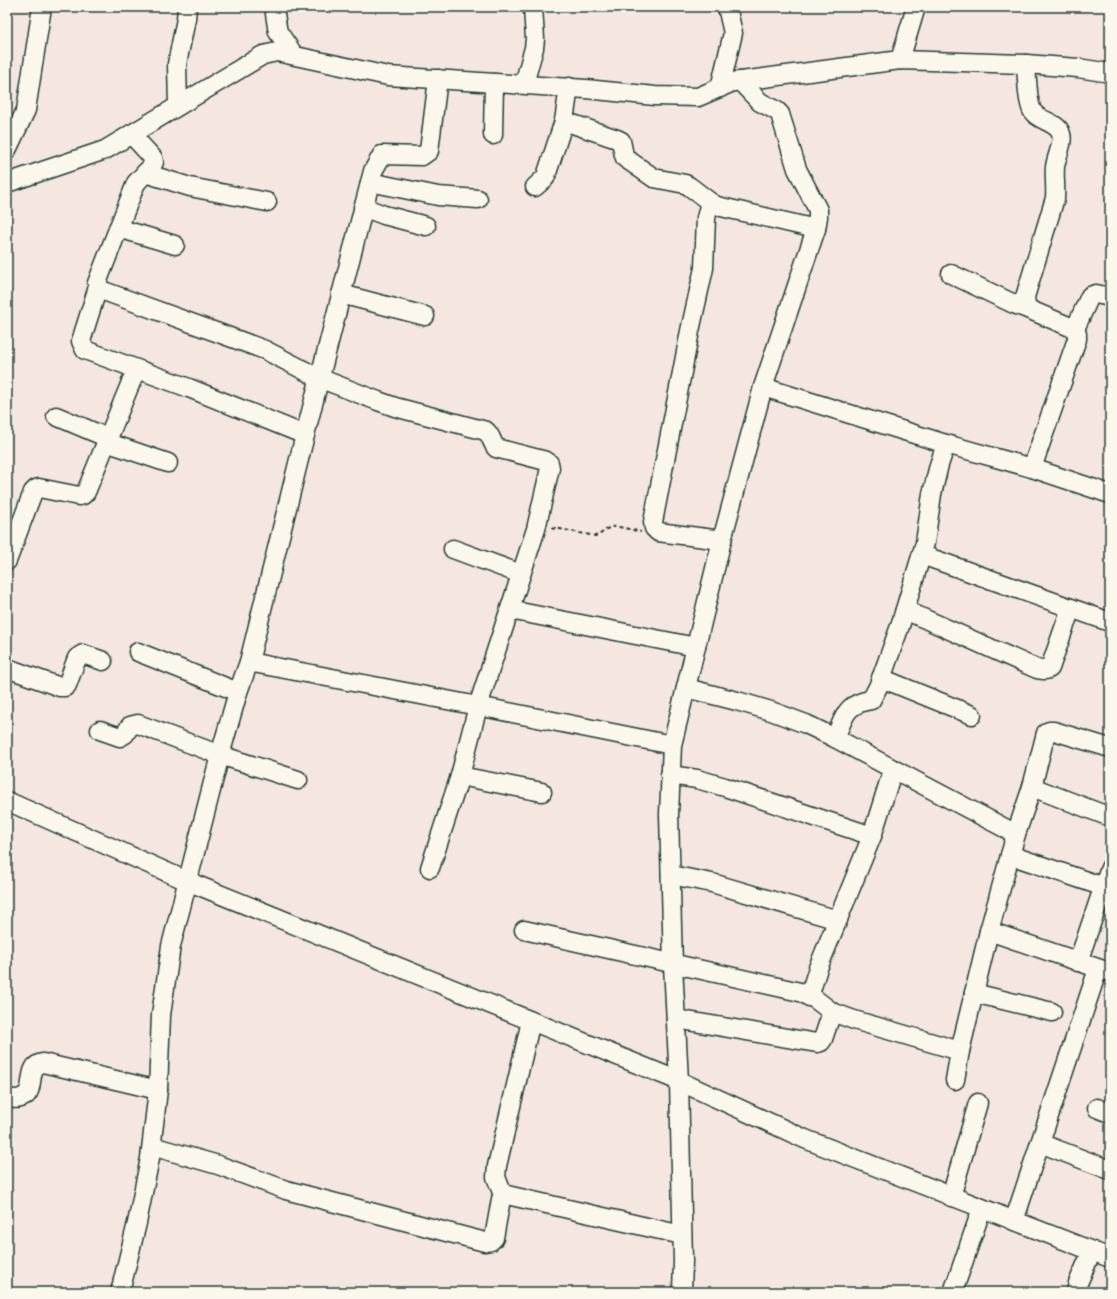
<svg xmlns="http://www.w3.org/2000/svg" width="1117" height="1299" viewBox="0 0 1117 1299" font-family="'Comic Neue',sans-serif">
  <rect width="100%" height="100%" fill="#f5e6e1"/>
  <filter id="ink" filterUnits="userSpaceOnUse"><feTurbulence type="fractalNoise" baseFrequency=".025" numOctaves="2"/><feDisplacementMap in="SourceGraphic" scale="8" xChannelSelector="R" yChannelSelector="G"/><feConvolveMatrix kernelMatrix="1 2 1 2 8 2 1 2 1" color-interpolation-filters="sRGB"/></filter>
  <g filter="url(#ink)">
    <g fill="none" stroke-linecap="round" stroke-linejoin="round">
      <defs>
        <g id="minor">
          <path d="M274,7L277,27L278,32L294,55"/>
          <path d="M900,60L916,7"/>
          <path d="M1026,64C1027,75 1027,103 1033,112C1039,121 1058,122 1061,134C1064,143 1056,157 1055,167C1054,177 1056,187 1055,198L1025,297L1026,304L1028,309L1075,329L1077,334V339L1032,468"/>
          <path d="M524,84L534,48L535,39L533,7"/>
          <path d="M720,88L733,33L727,7"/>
          <path d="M178,106L177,64L186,19L187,7"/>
          <path d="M564,121L617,139L621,141L624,155L625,158L654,178L685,184L689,186L710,202L717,206L816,229"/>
          <path d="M131,134L153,158L154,162L152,166L136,183L97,283L98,287L101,290L265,350L319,378L378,401L395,407L486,431C491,435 492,443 496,448L546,461L549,463L550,468L536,529L478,706L460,776L430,868"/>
          <path d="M493,135L494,83"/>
          <path d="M7,150L26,110L42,7"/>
          <path d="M145,173L190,187L267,202"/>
          <path d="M370,182L438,196L478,199"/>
          <path d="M7,183L105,150L263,55L277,52L388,76L586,89L655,96L698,97L733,82L900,60L1026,64L1078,68L1110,73"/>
          <path d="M535,187L545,178L547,173L564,121L569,87"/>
          <path d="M710,202L706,218L704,268L690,331L653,522L654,528L658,532L722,540"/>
          <path d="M363,207L384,215L426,226"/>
          <path d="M118,228L175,245"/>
          <path d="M951,274L1014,304L1028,309"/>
          <path d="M98,287L81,341L85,350L189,388L305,435"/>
          <path d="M341,294L425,316"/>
          <path d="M1075,329L1090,296L1096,294L1110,297"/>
          <path d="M763,387L946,444L1032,468L1110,494"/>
          <path d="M56,416L108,438"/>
          <path d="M106,442L168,463"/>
          <path d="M453,549L521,574"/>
          <path d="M922,555L1110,622"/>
          <path d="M7,561L33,492L36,489L39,488L79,496L83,495L86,492L136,370"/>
          <path d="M510,610L696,647"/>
          <path d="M905,610L1037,669C1042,670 1046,671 1050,668L1071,608"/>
          <path d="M138,652L238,692"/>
          <path d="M249,662L305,435L373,171L382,155L422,156L429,151L438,79"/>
          <path d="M7,668L60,687H65L67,685L77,658L83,654L103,661"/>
          <path d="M881,678L972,715"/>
          <path d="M686,688L737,701L771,711L806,724L835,738L893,769L1016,834"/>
          <path d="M100,730L120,737L125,734L130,726L138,724L220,755L298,780"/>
          <path d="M835,738C845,716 845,704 871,700L878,687L900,626L925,543L932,494L939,465L946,444"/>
          <path d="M670,775L697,779L725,787L872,836"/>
          <path d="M460,776L542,792"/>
          <path d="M1032,787L1110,817"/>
          <path d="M7,801L187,881L679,1081L805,1139L1110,1258"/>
          <path d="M1010,855L1110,889"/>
          <path d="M671,875L712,883L838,920"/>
          <path d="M524,930L800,992L815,999L832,1012L854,1020L960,1051"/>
          <path d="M989,931L1109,972"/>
          <path d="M1078,962L1110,868"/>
          <path d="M974,993L1052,1012"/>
          <path d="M809,997L818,968L872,836L893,769"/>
          <path d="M676,1019L817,1043L821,1042L823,1039L832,1012"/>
          <path d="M955,1080L960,1051L989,931L1016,834L1032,787L1046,733L1049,731H1054L1110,748"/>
          <path d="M7,1098C12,1099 18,1100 23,1097C37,1091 25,1065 43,1063L158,1090"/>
          <path d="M1097,1108L1110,1113"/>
          <path d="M1040,1143L1110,1170"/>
          <path d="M152,1146L218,1165L286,1190L485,1242L491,1241L494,1238L501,1199L503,1195H507L682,1235"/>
          <path d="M503,1195L496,1177L497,1166L531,1021"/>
          <path d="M951,1197L978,1103"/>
          <path d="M1014,1221L1098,969"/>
          <path d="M120,1292L137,1223L150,1158L158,1090L161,1015L171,946L220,755L238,692L249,662L478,706L672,745"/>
          <path d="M682,1292L683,1261L679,1081L673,965L669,814L672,745L722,540L763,387L816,229L818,217V210L797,169L780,114L777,111L760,102L740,81"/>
          <path d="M953,1292L982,1208"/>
          <path d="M1076,1292L1078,1283L1092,1251"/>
        </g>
      </defs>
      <use href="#minor" stroke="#1f3d34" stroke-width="21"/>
      <path stroke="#1f3d34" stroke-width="2" stroke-dasharray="4 3" stroke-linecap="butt" d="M552,529L555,528L595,536C602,535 605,528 612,527C619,526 633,530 641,532"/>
      <use href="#minor" stroke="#fbf7ec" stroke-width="18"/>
    </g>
  </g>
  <rect width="1117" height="1299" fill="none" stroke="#fbf7ec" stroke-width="24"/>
  <rect x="12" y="12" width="1093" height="1275" fill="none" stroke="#1f3d34" stroke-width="1.5" filter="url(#ink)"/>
</svg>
